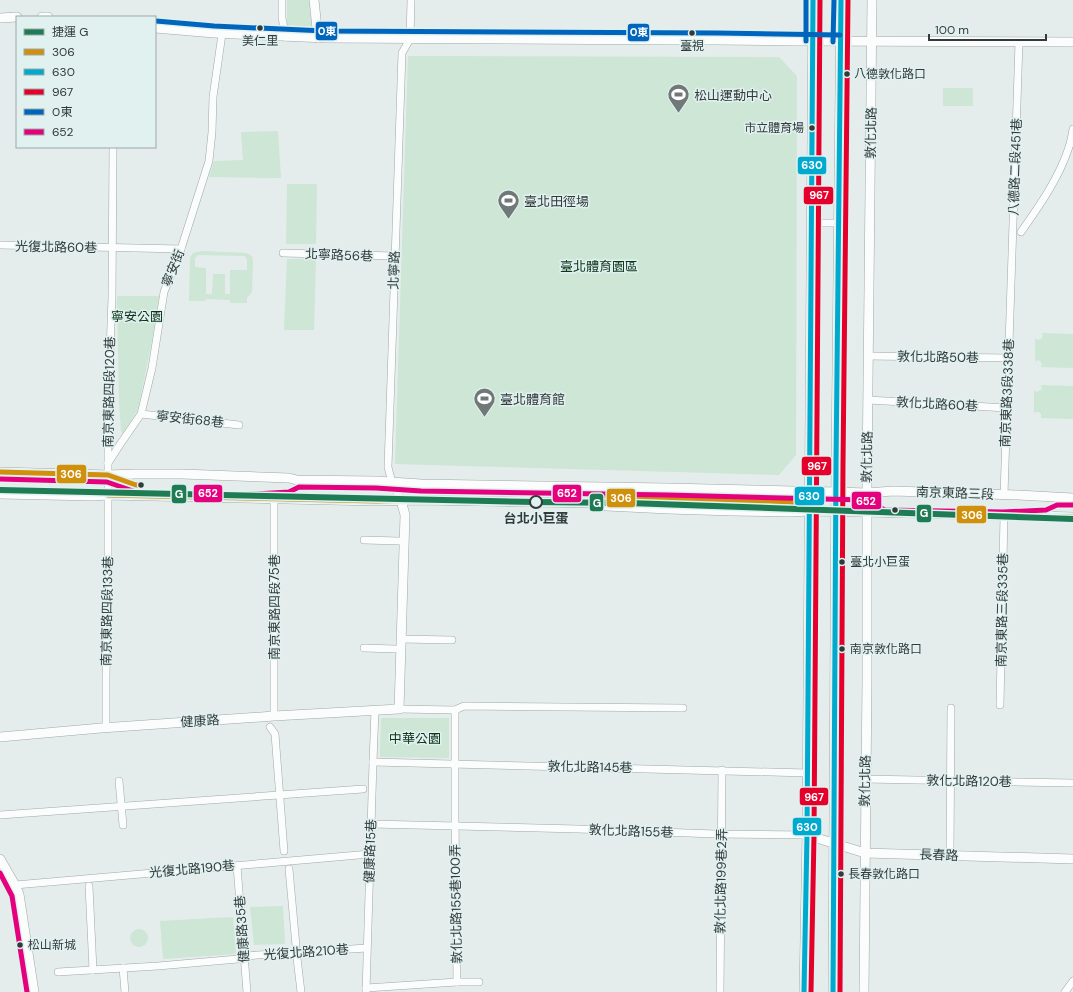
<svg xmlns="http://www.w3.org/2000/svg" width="1073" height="992" viewBox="0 0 1073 992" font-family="'DM Sans','Noto Sans TC',sans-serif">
  <rect width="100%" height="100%" fill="#e4edec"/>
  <g fill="#cde6d5" fill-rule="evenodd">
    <path d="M287,0H309L312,29H291L287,27Z"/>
    <path d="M408,56L779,57L797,76L796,455L779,475L395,464Z"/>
    <rect x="943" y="88" width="30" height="18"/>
    <path d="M278,131L281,178L209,177L214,161L243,160L241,132Z"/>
    <path d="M287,184H317L316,244H286Z"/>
    <path d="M201,251L246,253C252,255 253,257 253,263L252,292L247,298V303H230V300L206,299V301H189L190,258L193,253ZM198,255L245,256L247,259V270H230V294H225V274H213L212,294H206V268L195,267V258Z"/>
    <path d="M287,259H316L314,330H284Z"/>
    <path d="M117,296H159L152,341L141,395L137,411L123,433L121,432L119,401Z"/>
    <path d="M1042,333L1073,334V368L1041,367L1042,364L1040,361L1037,360L1035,362V338L1038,340L1041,339L1043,336Z"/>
    <path d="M1041,385L1073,386V419L1041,418V414L1039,412H1036L1034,413V390L1036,392L1039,391L1042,389Z"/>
    <path d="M381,718H449V758L380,757Z"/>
    <path d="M283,906L285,944L254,945L250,907Z"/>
    <path d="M233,917L236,954L163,959L160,921Z"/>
    <circle cx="139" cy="938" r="9"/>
  </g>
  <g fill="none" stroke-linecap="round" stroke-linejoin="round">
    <defs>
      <g id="street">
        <path d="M282,0V18L286,37"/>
        <path d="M812,223H839"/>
        <path d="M1021,232C1040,205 1059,178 1069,147C1071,141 1072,135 1073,129"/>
        <path d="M0,245L181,249"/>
        <path d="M283,253L395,256"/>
        <path d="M868,356L1009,358"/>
        <path d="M868,400L1007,408"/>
        <path d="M141,414L239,425"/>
        <path d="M108,463L121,443L141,414L152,368L164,292L181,249L209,161L212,132L213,97L222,34"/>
        <path d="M1004,495L1019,42"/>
        <path d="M401,500L392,483L388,467L402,53L410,39L411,0"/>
        <path d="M364,540L399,541"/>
        <path d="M401,639L452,640"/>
        <path d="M364,648L395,649"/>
        <path d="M1000,705L1004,515"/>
        <path d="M399,709L455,710L464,706L683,708"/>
        <path d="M455,710V818L457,982"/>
        <path d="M274,716V498"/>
        <path d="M106,727V678L108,561V404L112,298L113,147"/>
        <path d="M270,727L275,734L284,851"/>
        <path d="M373,762L807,773"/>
        <path d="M865,779L1073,783"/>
        <path d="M119,781L123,825"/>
        <path d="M0,815L363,789"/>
        <path d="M371,824L578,829L715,834L807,835"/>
        <path d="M950,855L951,708"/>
        <path d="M237,866L247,992"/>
        <path d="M289,869L296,946"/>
        <path d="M15,885L370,854"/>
        <path d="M89,886L93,970"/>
        <path d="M244,956L367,948"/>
        <path d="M297,958L301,992"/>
        <path d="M123,968L125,992"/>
        <path d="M58,972L158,966L238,959"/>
        <path d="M366,988L457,982H479"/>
        <path d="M366,992L373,762L375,710"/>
        <path d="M720,992L722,770"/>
        <path d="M1065,992L1073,981"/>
      </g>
      <g id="secondary">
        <path d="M314,0L318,38"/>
        <path d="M42,17H48"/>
        <path d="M0,18L17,17"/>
        <path d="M155,28L214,33L325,38L676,40H717L797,41L1073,42"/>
        <path d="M0,472L108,475L136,474H182L289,478L297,480L376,481L421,484L668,488L837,492L867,493L893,491L1018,495L1073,498"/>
        <path d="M0,494L93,496L108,495L376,501L420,500L595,503L607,506L668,509L732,511L790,512L809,511L867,512L1073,517"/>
        <path d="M0,737L101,728L274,716L399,709L405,515L401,500"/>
        <path d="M807,835L865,853L1073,859"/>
        <path d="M0,859L15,885L19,894L34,992"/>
        <path d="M804,992L807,835L813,0"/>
        <path d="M833,992L836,465L841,0"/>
        <path d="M864,992L867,679V478L872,0"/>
      </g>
    </defs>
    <use href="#street" stroke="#a0a7a7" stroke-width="8"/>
    <use href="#secondary" stroke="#a0a7a7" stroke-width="10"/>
    <use href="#street" stroke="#fbfcfc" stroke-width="7"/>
    <use href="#secondary" stroke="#fbfcfc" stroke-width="9"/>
    <defs>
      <g id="bus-1">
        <path d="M0,472L108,475L136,485H141"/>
        <path d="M108,495L376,501L420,500L578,503H595L607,498H667L790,502L809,511L1073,517"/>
      </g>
      <g id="bus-2">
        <path d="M804,992L807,835L813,0"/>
        <path d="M833,992L836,465L841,0"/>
      </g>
      <g id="bus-3">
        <path d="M811,992L814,835L820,0"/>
        <path d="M840,992L843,465L848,0"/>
      </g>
      <g id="bus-4">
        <path d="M806,0V41"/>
        <path d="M156,21L214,26L325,31L717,33L840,35"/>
        <path d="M833,42L834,0"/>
      </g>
      <g id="bus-5">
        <path d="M0,479L107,482L136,492L255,494L289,492L299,487L376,488L421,491L668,495L865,500L885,510L1003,512L1046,510L1057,505H1073"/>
        <path d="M0,873L12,896L27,992"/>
      </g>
    </defs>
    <use href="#bus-1" stroke="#e0f1f0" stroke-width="8"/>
    <use href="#bus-2" stroke="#e0f1f0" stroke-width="8"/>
    <use href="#bus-3" stroke="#e0f1f0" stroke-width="8"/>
    <use href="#bus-4" stroke="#e0f1f0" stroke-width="8"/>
    <use href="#bus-5" stroke="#e0f1f0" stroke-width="8"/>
    <use href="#bus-1" stroke="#d0900c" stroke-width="5"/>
    <use href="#bus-2" stroke="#00a9ce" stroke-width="5"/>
    <use href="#bus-3" stroke="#e4002b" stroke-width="5"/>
    <use href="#bus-4" stroke="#0065bd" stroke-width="5"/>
    <use href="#bus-5" stroke="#e5007d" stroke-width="5"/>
    <defs>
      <path id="metro-1" d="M0,490L534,502L629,503L1073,519"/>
    </defs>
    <use href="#metro-1" stroke="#e0f1f0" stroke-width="9"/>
    <use href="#metro-1" stroke="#1e7b54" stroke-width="6"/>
  </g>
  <defs>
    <symbol id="stadium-pin" viewBox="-11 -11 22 30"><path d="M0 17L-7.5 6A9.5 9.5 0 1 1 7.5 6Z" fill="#717978" stroke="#e0f1f0"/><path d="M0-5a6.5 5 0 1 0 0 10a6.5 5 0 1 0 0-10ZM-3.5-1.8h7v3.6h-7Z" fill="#fff"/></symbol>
  </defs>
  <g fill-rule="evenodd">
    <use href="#stadium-pin" x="666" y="82" width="25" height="34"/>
    <use href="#stadium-pin" x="496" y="188" width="25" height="34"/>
    <use href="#stadium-pin" x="472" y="386" width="25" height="34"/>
  </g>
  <g fill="#333a3a" stroke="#e0f1f0" stroke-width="1.5">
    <circle cx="260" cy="28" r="3.5"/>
    <circle cx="692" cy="33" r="3.5"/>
    <circle cx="847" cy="74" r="3.5"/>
    <circle cx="812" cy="128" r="3.5"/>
    <circle cx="141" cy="485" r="3.5"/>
    <circle cx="895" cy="510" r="3.5"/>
    <circle cx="842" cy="562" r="3.5"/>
    <circle cx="842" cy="649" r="3.5"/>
    <circle cx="841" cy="874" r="3.5"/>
    <circle cx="20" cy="945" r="3.5"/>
  </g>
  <circle fill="#e0f1f0" stroke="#333a3a" stroke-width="2" cx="536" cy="502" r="6"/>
  <g text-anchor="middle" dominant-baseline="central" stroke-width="3" stroke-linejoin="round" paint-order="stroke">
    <g font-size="12" fill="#333a3a" stroke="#e0f1f0" text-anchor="start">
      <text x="260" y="41" text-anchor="middle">美仁里</text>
      <text x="692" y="46" text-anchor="middle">臺視</text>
      <text x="854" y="74">八德敦化路口</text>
      <text x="804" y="128" text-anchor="end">市立體育場</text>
      <text x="850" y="562">臺北小巨蛋</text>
      <text x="850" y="649">南京敦化路口</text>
      <text x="848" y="874">長春敦化路口</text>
      <text x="28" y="945">松山新城</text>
    </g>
    <g font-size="13" fill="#333a3a" stroke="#e0f1f0" text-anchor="start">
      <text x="694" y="95">松山運動中心</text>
      <text x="524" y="201">臺北田徑場</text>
      <text x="500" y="399">臺北體育館</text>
    </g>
    <g font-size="13" fill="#333a3a" stroke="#e0f1f0">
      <text transform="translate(871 133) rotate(-89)">敦化北路</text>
      <text transform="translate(1015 167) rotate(-88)">八德路二段451巷</text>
      <text transform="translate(56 247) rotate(1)">光復北路60巷</text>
      <text transform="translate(339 255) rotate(2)">北寧路56巷</text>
      <text transform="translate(173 268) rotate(-68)">寧安街</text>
      <text transform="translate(394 270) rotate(-88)">北寧路</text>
      <text transform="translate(938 357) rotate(1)">敦化北路50巷</text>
      <text transform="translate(109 392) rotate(-89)">南京東路四段120巷</text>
      <text transform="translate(1007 393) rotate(-88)">南京東路3段338巷</text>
      <text transform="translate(937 404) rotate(3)">敦化北路60巷</text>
      <text transform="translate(190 419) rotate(6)">寧安街68巷</text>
      <text transform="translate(867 457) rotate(-89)">敦化北路</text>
      <text transform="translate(955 493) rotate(2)">南京東路三段</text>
      <text transform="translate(274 607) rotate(-90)">南京東路四段75巷</text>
      <text transform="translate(1002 610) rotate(-89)">南京東路三段335巷</text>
      <text transform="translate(107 611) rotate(-89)">南京東路四段133巷</text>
      <text transform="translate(200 721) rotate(-4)">健康路</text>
      <text transform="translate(590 767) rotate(1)">敦化北路145巷</text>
      <text transform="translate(865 781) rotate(-89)">敦化北路</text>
      <text transform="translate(969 781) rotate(1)">敦化北路120巷</text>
      <text transform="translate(631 831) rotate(2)">敦化北路155巷</text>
      <text transform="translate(370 851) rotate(-88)">健康路15巷</text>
      <text transform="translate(939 855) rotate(2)">長春路</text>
      <text transform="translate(192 869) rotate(-5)">光復北路190巷</text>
      <text transform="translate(721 881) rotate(-89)">敦化北路199巷2弄</text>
      <text transform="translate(456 904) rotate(-91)">敦化北路155巷100弄</text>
      <text transform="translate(242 929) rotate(-94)">健康路35巷</text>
      <text transform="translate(306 952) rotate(-4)">光復北路210巷</text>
    </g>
    <g font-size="13" fill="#0e351a" stroke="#e0f1f0">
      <text x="599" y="266">臺北體育園區</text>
      <text x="137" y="316">寧安公園</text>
      <text x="415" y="738">中華公園</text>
    </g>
    <g font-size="13" font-weight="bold" fill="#333a3a" stroke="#e0f1f0">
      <text x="536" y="518">台北小巨蛋</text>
    </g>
  </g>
  <g stroke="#e0f1f0" stroke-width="1.5">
    <rect x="315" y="21" width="23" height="20" rx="4" fill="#0065bd"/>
    <rect x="627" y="23" width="23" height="19" rx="4" fill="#0065bd"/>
    <rect x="797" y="156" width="30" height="19" rx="4" fill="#00a9ce"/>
    <rect x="803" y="186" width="31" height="19" rx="4" fill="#e4002b"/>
    <rect x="801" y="456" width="31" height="20" rx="4" fill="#e4002b"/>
    <rect x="56" y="464" width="31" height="20" rx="4" fill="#d0900c"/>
    <rect x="193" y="484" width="30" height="19" rx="4" fill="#e5007d"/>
    <rect x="552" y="484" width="30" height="19" rx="4" fill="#e5007d"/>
    <rect x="171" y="484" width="16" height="20" rx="4" fill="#1e7b54"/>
    <rect x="794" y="486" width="31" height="20" rx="4" fill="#00a9ce"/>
    <rect x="606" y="488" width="30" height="20" rx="4" fill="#d0900c"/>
    <rect x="851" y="491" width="31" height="19" rx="4" fill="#e5007d"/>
    <rect x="589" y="493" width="15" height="19" rx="4" fill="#1e7b54"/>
    <rect x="916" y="504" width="16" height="19" rx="4" fill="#1e7b54"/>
    <rect x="956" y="505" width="31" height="19" rx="4" fill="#d0900c"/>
    <rect x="799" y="787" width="30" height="19" rx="4" fill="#e4002b"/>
    <rect x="792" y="817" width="30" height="19" rx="4" fill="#00a9ce"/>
  </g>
  <g font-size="11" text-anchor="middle" font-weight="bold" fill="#fff">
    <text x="327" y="35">0東</text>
    <text x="639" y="36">0東</text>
    <text x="812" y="169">630</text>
    <text x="819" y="199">967</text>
    <text x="817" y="470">967</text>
    <text x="71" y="478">306</text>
    <text x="208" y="497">652</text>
    <text x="567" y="497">652</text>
    <text x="179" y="498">G</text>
    <text x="809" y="500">630</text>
    <text x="621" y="502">306</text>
    <text x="866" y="505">652</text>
    <text x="597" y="507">G</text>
    <text x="924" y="517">G</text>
    <text x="972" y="519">306</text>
    <text x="814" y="801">967</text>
    <text x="807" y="831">630</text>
  </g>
  <rect x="16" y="16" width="140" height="132" fill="#e0f1f0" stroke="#9ba8a7"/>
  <rect x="24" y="29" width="20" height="6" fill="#1e7b54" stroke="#9ba8a7"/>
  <text x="52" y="36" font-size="12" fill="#333a3a">捷運 G</text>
  <rect x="24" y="49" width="20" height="6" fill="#d0900c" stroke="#9ba8a7"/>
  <text x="52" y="56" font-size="12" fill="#333a3a">306</text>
  <rect x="24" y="69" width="20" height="6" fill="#00a9ce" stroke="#9ba8a7"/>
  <text x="52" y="76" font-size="12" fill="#333a3a">630</text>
  <rect x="24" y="89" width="20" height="6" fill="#e4002b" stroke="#9ba8a7"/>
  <text x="52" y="96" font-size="12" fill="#333a3a">967</text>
  <rect x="24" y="109" width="20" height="6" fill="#0065bd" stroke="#9ba8a7"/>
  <text x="52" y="116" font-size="12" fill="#333a3a">0東</text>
  <rect x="24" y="129" width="20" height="6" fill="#e5007d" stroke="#9ba8a7"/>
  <text x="52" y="136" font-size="12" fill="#333a3a">652</text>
  <path d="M929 34v6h117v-6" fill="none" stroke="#333a3a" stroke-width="2"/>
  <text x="935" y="34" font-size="12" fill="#333a3a" stroke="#e0f1f0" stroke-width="3" paint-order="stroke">100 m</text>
</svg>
